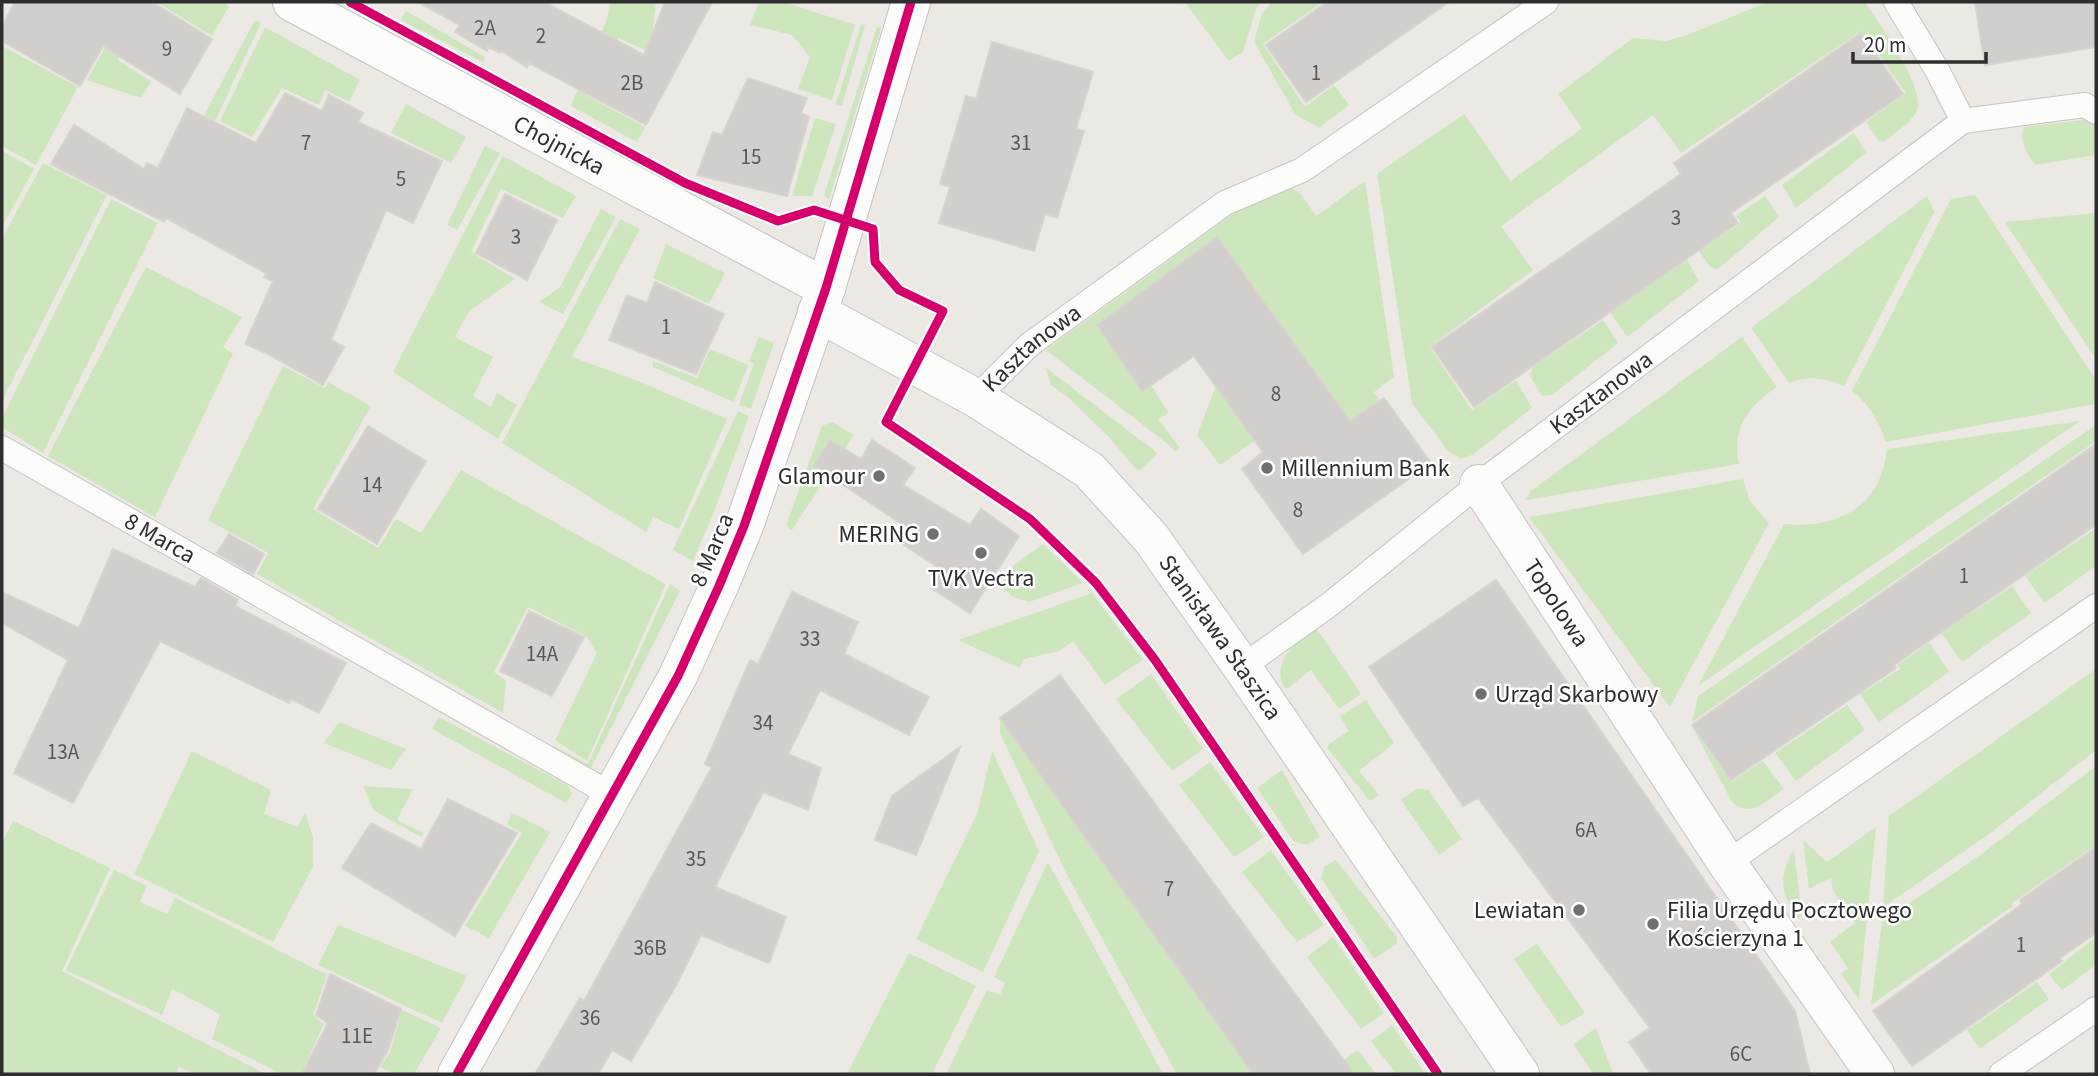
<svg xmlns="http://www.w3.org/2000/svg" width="2098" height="1076" viewBox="0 0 2098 1076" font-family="'Source Sans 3',sans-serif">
  <rect width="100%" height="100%" fill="#ece8e4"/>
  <g fill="#cee6be">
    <path d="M130,2H152L118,60L151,82L141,98L87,80Z"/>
    <path d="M156,2H222L229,6L212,36Z"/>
    <path d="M611,2H656L652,38L645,50L618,38L586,95L645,127L637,142L571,106L607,19Z"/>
    <path d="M759,2H783L855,25L832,100L798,89L810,57L792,35L750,25Z"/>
    <path d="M1181,2H1262L1256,9L1243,52L1229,61L1187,5Z"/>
    <path d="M1272,2H1323L1263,44L1305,107L1334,85L1349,105L1319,128L1295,114L1254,42L1262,13Z"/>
    <path d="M1768,2H1865C1878,23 1929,90 1916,113C1909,124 1893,134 1883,142L1878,140L1866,122L1906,93L1861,31L1681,153L1653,115L1501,226L1533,270L1430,347L1472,410L1516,380L1532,408L1474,454L1462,459L1449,452L1412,403L1377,174L1464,114L1511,181L1582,128L1558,94L1633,38L1666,41L1687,35Z"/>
    <path d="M406,11L485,57L483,62L401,20Z"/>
    <path d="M255,20L261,23L215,121L204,115Z"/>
    <path d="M861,24L865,25L842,106L836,104Z"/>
    <path d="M265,27L360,80L349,102L325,90L319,105L282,88L252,137L220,121Z"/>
    <path d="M877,27L881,28L829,200L824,195Z"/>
    <path d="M2,46L78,87L36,165L2,146Z"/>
    <path d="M406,104L466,137L451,163L391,133Z"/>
    <path d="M815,118L836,124L812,196H792Z"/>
    <path d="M2093,119L2096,123V155L2036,165C2027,155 2018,140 2024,127Z"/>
    <path d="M1854,133L1866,153L1796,208L1782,185Z"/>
    <path d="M485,146L500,153L457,230L447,225Z"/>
    <path d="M2,151L34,169L2,227Z"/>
    <path d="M503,156L576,196L563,218L501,189L471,252L515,279L469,311L455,337L493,357L473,396L491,407L497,393L517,405L498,439L393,372Z"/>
    <path d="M43,163L107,195L2,401V238Z"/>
    <path d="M1365,181L1394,377L1374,392L1380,401L1350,421L1217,237L1097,325L1142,390L1151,385L1169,413L1158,419L1180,448L1175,452L1169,445L1046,350L1241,208L1292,188L1301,194L1316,216Z"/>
    <path d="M1975,195L2096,380V404L1886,442C1879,422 1869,404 1852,391L1951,199Z"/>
    <path d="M1765,196L1779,217L1718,269L1710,267L1699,251L1741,223L1736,216Z"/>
    <path d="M1927,196L1934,212L1844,386C1825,378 1808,375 1789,383L1751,328Z"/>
    <path d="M111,199L158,223L43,453L2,427V418Z"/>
    <path d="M601,209L616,217L563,314L539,302L560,287Z"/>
    <path d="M2096,213V359L2005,222Z"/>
    <path d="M620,219L640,229L572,357L638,381L727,419L679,529L653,517L646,532L502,443Z"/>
    <path d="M666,244L725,273L709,304L653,278Z"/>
    <path d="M1687,260L1699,281L1627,337L1610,312Z"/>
    <path d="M146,267L242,317L223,347L233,354L155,517L48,456Z"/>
    <path d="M1603,320L1618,343L1552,395L1542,396L1530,376L1533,367Z"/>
    <path d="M759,337L774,343L751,409L739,405L754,364L749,361Z"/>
    <path d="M1742,337L1777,387C1747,407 1732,428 1739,464L1526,500L1531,491Z"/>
    <path d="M710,349L748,365L734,402L653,367V361L697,378Z"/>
    <path d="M283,366L325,388L328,382L371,406L313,509L378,548L396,519L421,533L461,470L666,584L587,761L555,740L597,653L586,636L528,607L494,672L506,681L503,713L257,574L268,553L208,520Z"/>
    <path d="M1045,367L1156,452L1157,454L1141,470L1136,469L1108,436L1069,398L1051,385Z"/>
    <path d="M1216,386L1255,441L1220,465L1197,435Z"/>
    <path d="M738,411L749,416L714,512L693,561L673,550Z"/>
    <path d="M2080,421L1698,686L1784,524C1838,529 1881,507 1887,449Z"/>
    <path d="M832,422L854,435L792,530L786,526L822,426Z"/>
    <path d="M2096,425V441L1692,722L1698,696Z"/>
    <path d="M1743,479L1750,501L1769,523L1670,707L1529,517Z"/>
    <path d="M2095,529L2096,566L2044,603L2025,576Z"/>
    <path d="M1043,544L1083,583L1029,602L1013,597L1000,586L1013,566Z"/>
    <path d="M670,584L680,591L591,768L550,749L552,745L588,764Z"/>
    <path d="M2012,586L2031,613L1962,662L1941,633Z"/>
    <path d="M1092,593L1143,660L1105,685L1073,641L1059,651L1024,659L1019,668L958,640Z"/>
    <path d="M1316,628L1361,694L1339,709L1311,670L1288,688L1284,687C1271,660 1297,642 1316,628Z"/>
    <path d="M1929,643L1949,672L1879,722L1860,694L1900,669L1897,665Z"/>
    <path d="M2096,669V750L1988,835L1883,907L1889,816Z"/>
    <path d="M1151,674L1203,749L1172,771L1116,699Z"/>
    <path d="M1366,700L1394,743L1359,771L1379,795L1370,801L1327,748L1329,744L1349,731L1340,716Z"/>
    <path d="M1847,705L1865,730L1796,781L1775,753Z"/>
    <path d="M439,717L567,785L572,793L566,803L432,729Z"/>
    <path d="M1000,718L1253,1074H1177L1067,875L1000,733Z"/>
    <path d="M339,722L406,749L391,770L324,743Z"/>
    <path d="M1694,730L1731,782L1763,761L1784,789C1766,801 1751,819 1732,802Z"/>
    <path d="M192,751L271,790L264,814L298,827L305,812L313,837V867L273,942L134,874Z"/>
    <path d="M992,751L1039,851L983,972L916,939L977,814Z"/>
    <path d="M1210,762L1264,837L1234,857L1179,785Z"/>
    <path d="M2096,766V845L2012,903L2013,906L1871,1005L1882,922L1983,853Z"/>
    <path d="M1282,770L1320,837L1306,845L1294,842L1257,788Z"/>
    <path d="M363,786L413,789L397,820L424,833L421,837L374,811Z"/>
    <path d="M1418,788L1429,790L1462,839L1439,855L1401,800Z"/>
    <path d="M512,813L550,832L489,938L465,926L522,833L507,825Z"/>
    <path d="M13,821L110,868L62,971L266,1074H195L179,1067L176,1074H2V843Z"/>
    <path d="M1876,827L1859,999L1841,974L1848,968L1830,942L1855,923L1833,891L1831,878L1809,889L1803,840L1827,862Z"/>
    <path d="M1271,850L1324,925L1297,942L1242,872Z"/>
    <path d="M1794,850L1802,916L1798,918C1781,893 1777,877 1794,850Z"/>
    <path d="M1336,860L1397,937V944L1374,959L1321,878L1324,867Z"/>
    <path d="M1048,862L1163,1074H946L987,990L1000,995L1005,983L994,977Z"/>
    <path d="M114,870L147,886L140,902L167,914L175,898L327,975L313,1015L324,1024L304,1068L315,1074H281L212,1039L220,1014L172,989L162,1015L66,970Z"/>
    <path d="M338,925L467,976L442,1023L318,965Z"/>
    <path d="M1333,937L1384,1013L1361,1029L1307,957Z"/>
    <path d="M2096,937V965L2062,990L2049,974Z"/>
    <path d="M1537,944L1585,1013L1561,1027L1514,959Z"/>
    <path d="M909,953L976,986L932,1074H847Z"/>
    <path d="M2037,982L2049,999L1980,1049L1967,1030Z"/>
    <path d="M402,1010L441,1028L414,1074H394L380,1067L390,1052Z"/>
    <path d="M1392,1025L1425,1074H1396L1371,1041Z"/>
    <path d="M1596,1028L1613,1074H1594L1573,1044Z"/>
    <path d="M1358,1050L1376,1074H1354L1344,1060Z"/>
  </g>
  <g fill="#d1cecb" stroke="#d7d4d0" stroke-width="2">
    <path d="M15,2H152L212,39L180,94L103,46L80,86L2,41V27Z"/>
    <path d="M418,2H544L644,55L665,2H712L646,125L529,63L527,67L501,51L500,53L488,47L487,51L455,32L460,25Z"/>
    <path d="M1327,2H1449L1306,102L1266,45Z"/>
    <path d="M1975,2H2096V47L1985,65Z"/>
    <path d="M1861,33L1903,94L1731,213L1738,223L1474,407L1432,347L1681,174L1674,163Z"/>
    <path d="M992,42L1093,72L1076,129L1084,131L1057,218L1045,214L1034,251L939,223L950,187L940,184L966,96L976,99Z"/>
    <path d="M748,78L807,98L801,113L809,117L787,196L697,175L713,132L722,135Z"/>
    <path d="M285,93L322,111L329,95L363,113L358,122L442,161L413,223L386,210L331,340L344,347L323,385L266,353L245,344L273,281L264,277L266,273L166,218L164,222L51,164L74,125L144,169L147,163L158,168L187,108L256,143Z"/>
    <path d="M505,194L557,220L527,280L476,253Z"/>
    <path d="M1217,237L1350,421L1384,398L1431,463L1303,554L1242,469L1263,452L1194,356L1142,391L1097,325Z"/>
    <path d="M655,282L724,314L696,374L609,340L627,295L647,303Z"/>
    <path d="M368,426L426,461L377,544L318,509Z"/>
    <path d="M830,440L861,459L872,440L915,468L903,485L970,525L981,509L1019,536L970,613L931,588L942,570L898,541L906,527L814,465Z"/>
    <path d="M2096,444V525L1894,665L1896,668L1731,780L1692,725Z"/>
    <path d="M229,534L264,554L253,574L217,553Z"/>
    <path d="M113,549L195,587L201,578L238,600L235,606L346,663L319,713L291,699L289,703L160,641L73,803L14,773L68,660L2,623V592L79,628Z"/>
    <path d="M1496,580L1795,1011L1810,1074H1651L1629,1042L1650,1028L1478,798L1463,806L1369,667Z"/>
    <path d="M792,592L858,622L844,654L929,697L909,735L820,690L788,754L821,768L808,810L763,792L715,887L786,917L769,963L701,935L678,982L631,1061L612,1050L598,1074H535L580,998L584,1001L712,767L705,764L750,660L758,664Z"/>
    <path d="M529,611L584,637L552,696L500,671Z"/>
    <path d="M1060,675L1354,1074H1253L1000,718Z"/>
    <path d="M960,747L916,855L875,840L892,796Z"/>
    <path d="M448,799L517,833L455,936L342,868L371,823L421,849Z"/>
    <path d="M2096,847V933L2060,958L2062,961L1912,1066L1873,1011L2022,904L2020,900Z"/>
    <path d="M330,974L401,1009L388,1050L374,1074H302L328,1023L316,1015Z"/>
  </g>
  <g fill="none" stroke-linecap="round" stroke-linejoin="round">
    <defs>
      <g id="lane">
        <path d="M1896,2L1937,70L1963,121"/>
        <path id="s1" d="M976,398L1029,345L1225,203L1302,170L1546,2"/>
        <path id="s2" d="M2,448L612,795"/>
        <path id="s3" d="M1242,667L1329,605L1479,484L1963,121L2085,105L2096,112"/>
        <path d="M1727,863L2096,606"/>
        <path d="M2001,1074L2096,1009"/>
      </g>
      <g id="street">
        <path id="s4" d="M1479,484L1727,863L1875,1074"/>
      </g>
      <g id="secondary">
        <path id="s5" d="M292,2L826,288"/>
        <path id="s6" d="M817,312L976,398L1089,470L1151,538L1242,667L1520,1074"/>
        <path d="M457,1074L678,676L719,586L744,526L826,288L911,2"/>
      </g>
    </defs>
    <use href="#lane" stroke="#c5c4c5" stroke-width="26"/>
    <use href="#street" stroke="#c5c4c5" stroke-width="40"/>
    <use href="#secondary" stroke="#c5c4c5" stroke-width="40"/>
    <use href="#lane" stroke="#fcfcfb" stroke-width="24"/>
    <use href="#street" stroke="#fcfcfb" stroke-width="38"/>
    <use href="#secondary" stroke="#fcfcfb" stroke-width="38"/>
    <defs>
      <g id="cycleway">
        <path d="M350,2L685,183L778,221L814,210L873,229L875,262L899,290L943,311L886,422L1030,519L1096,583L1155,660L1438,1074"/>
        <path d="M457,1074L678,676L719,586L744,526L826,288L911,2"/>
      </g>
    </defs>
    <use href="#cycleway" stroke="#fff" stroke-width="13"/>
    <use href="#cycleway" stroke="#d6006c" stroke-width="9"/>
  </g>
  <g fill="#706f6e" stroke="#fff" stroke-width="2.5">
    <circle cx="1267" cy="468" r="7"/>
    <circle cx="879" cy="476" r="7"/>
    <circle cx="933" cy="534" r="7"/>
    <circle cx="981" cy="553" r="7"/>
    <circle cx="1481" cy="694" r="7"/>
    <circle cx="1579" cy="910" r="7"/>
    <circle cx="1653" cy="924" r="7"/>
  </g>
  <g text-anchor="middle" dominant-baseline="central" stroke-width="5" stroke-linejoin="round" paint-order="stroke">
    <g font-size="21" fill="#585857">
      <text x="485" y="28">2A</text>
      <text x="541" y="36">2</text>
      <text x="167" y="49">9</text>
      <text x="1316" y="73">1</text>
      <text x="632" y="83">2B</text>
      <text x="306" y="143">7</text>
      <text x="1021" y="143">31</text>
      <text x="751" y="157">15</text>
      <text x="401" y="179">5</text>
      <text x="1676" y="218">3</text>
      <text x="516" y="237">3</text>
      <text x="666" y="327">1</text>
      <text x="1276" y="394">8</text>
      <text x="372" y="485">14</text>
      <text x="1298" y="510">8</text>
      <text x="1964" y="576">1</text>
      <text x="810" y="639">33</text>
      <text x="542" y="654">14A</text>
      <text x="763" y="723">34</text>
      <text x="63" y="752">13A</text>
      <text x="1586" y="830">6A</text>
      <text x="696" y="859">35</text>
      <text x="1169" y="889">7</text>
      <text x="2021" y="945">1</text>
      <text x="650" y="948">36B</text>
      <text x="590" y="1018">36</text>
      <text x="357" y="1036">11E</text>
      <text x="1741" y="1054">6C</text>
    </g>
    <g font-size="24" fill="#2e2e2e" stroke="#fff">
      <text stroke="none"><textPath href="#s5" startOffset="303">Chojnicka</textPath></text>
      <text stroke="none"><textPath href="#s1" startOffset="75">Kasztanowa</textPath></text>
      <text stroke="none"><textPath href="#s3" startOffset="452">Kasztanowa</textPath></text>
      <text stroke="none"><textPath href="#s2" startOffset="182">8 Marca</textPath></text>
      <text transform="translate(712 550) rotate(-67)">8 Marca</text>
      <text stroke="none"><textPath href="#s4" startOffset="142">Topolowa</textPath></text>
      <text stroke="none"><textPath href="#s6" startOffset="528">Stanisława Staszica</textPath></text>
    </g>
    <g font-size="24" fill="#2e2e2e" stroke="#fff" text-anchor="start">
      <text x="1281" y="468">Millennium Bank</text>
      <text x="865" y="476" text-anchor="end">Glamour</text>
      <text x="919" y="534" text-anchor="end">MERING</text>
      <text x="981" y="578" text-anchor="middle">TVK Vectra</text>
      <text x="1495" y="694">Urząd Skarbowy</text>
      <text x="1565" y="910" text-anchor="end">Lewiatan</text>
      <text x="1667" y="910">Filia Urzędu Pocztowego<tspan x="1667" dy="28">Kościerzyna 1</tspan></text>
    </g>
  </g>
  <rect width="2098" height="1076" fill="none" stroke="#2e2e2e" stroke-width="7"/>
  <path d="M1853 52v10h133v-10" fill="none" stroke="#2e2e2e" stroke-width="3.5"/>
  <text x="1864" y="52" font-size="21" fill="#2e2e2e" stroke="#ffffff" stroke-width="5" paint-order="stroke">20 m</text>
</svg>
